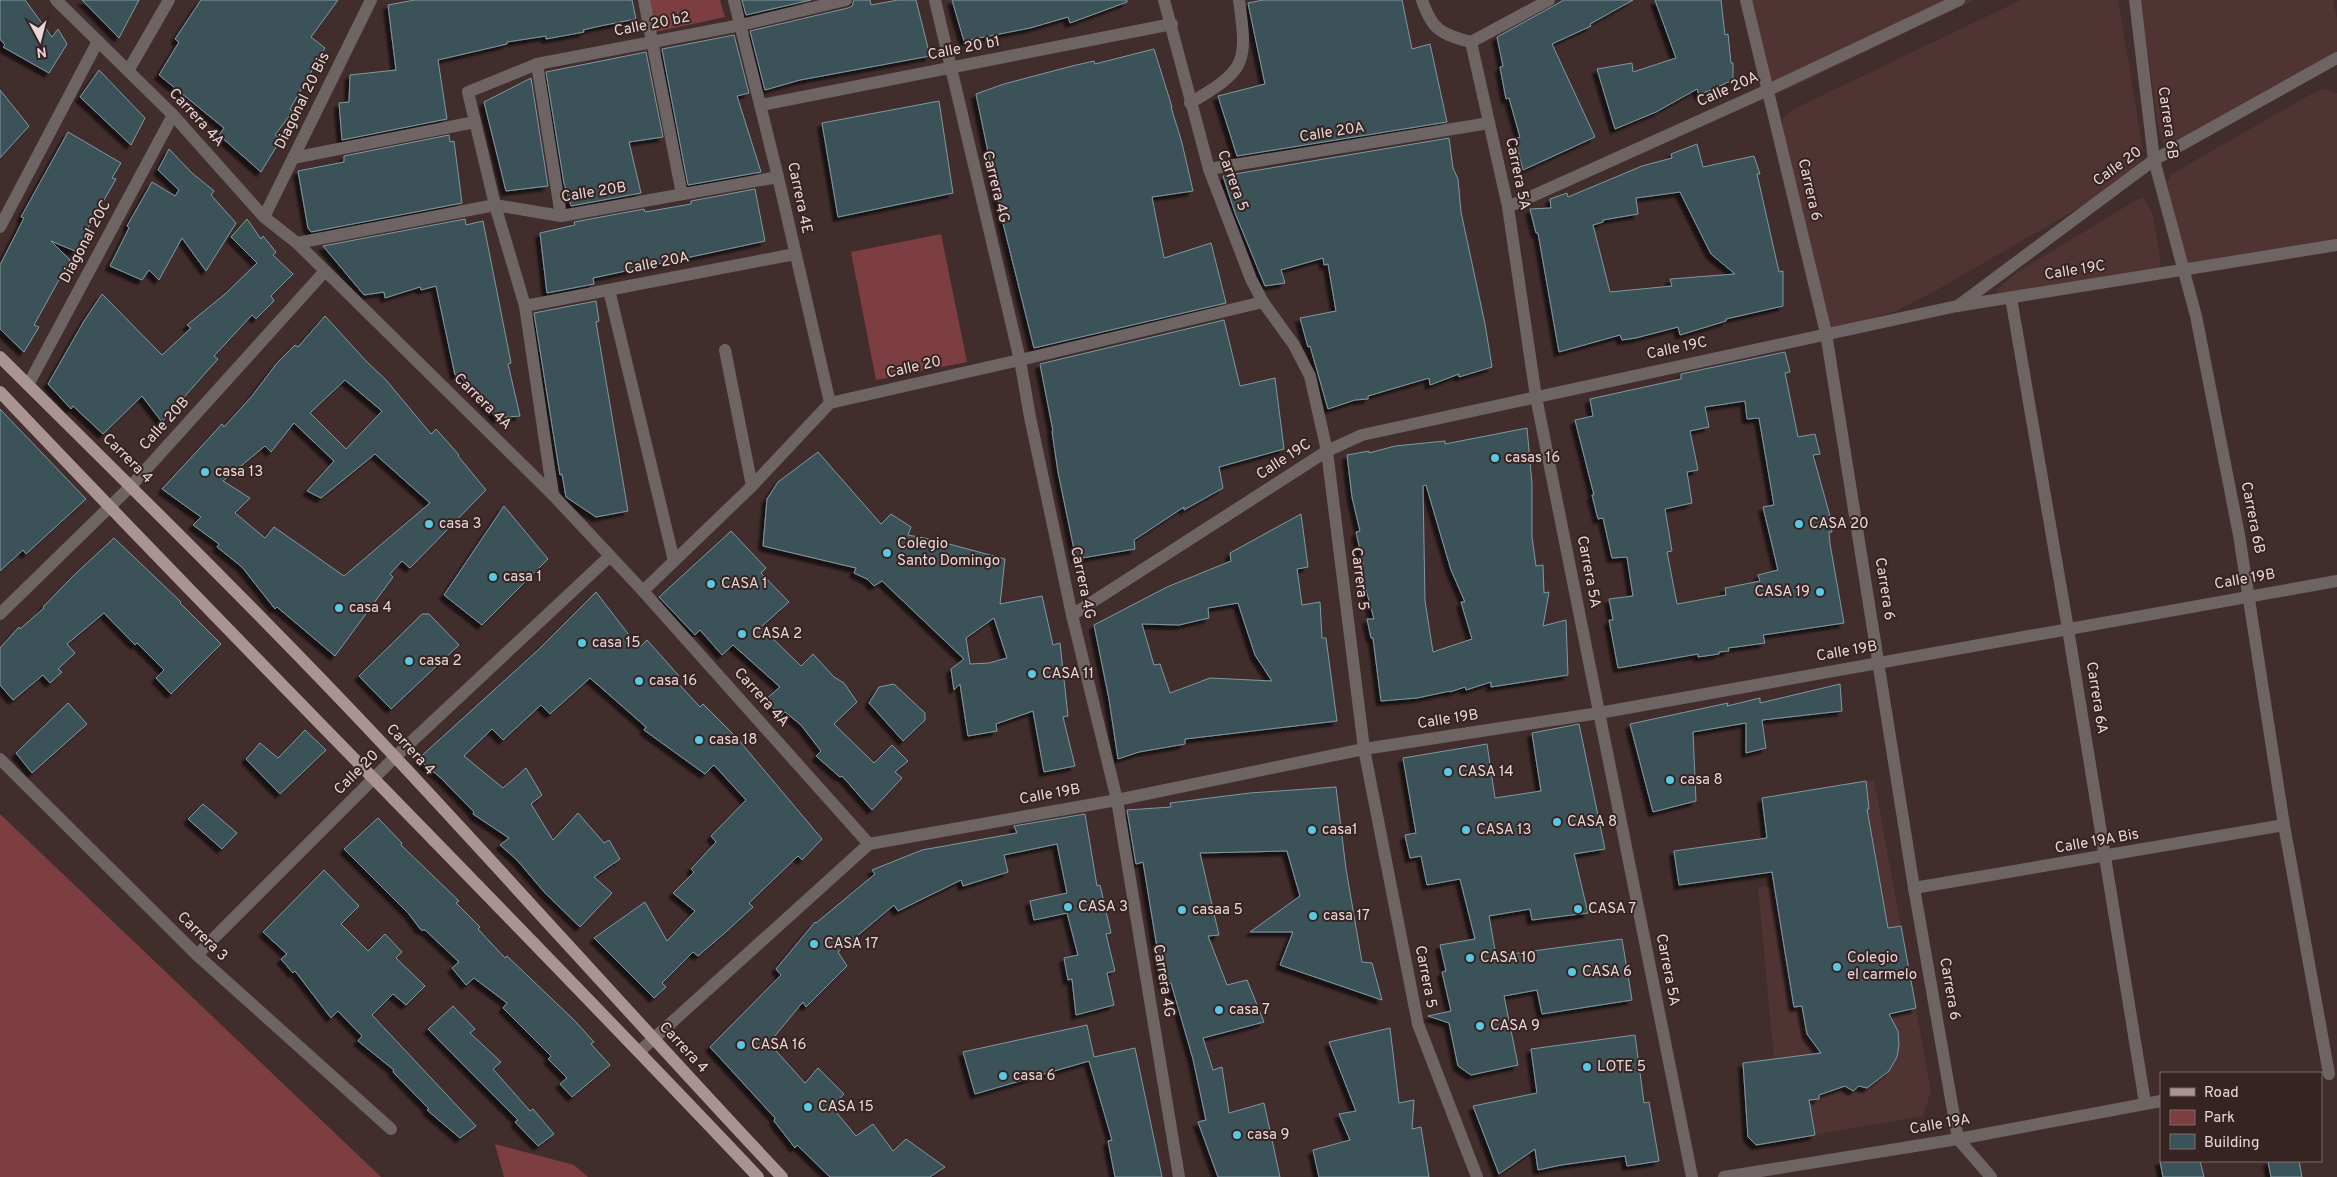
<svg xmlns="http://www.w3.org/2000/svg" width="2337" height="1177" viewBox="0 0 2337 1177" font-family="Overpass,sans-serif">
  <defs>
    <filter id="shadow"><feDropShadow dx="-4.5" dy="4.5" stdDeviation="1" flood-color="#0009"/></filter>
  </defs>
  <rect width="100%" height="100%" fill="#422d2d"/>
  <g fill="#503434">
    <path d="M1751,0H1974L1784,91L1771,93Z"/>
    <path d="M2021,0H2118L2142,144L2141,164L2089,202L1935,291L1893,312L1833,330H1827L1783,130V118L1794,109Z"/>
    <path d="M2140,0H2333L2337,19V52L2165,150L2159,131Z"/>
    <path d="M2324,89L2337,93V246L2192,268L2182,260L2167,182L2172,174L2311,94Z"/>
    <path d="M2144,198L2153,215L2161,264L2157,271L2000,295L1997,291L2002,285L2016,273L2138,199Z"/>
    <path d="M1874,780L1931,1091L1923,1116L1756,1145L1748,1137L1743,1063L1774,1058L1758,887L1773,886L1772,872L1679,885L1674,851L1767,838L1762,798Z"/>
  </g>
  <g fill="#7c3e41">
    <path d="M649,0H720L725,17L655,32Z"/>
    <path d="M941,234L967,362L876,380L851,252Z"/>
    <path d="M0,814L381,1177H0Z"/>
    <path d="M495,1144L574,1165L588,1177H504Z"/>
  </g>
  <g fill="#3a5259" stroke="#7e99a0" fill-rule="evenodd" filter="url(#shadow)">
    <path d="M0,0H25L52,37L58,29L67,44L49,73L3,47L5,45L0,39Z"/>
    <path d="M82,0H139L119,38Z"/>
    <path d="M201,0H338L311,37L325,48L290,109L293,111L275,135L281,139L261,172L219,135L224,128L159,75L179,42L175,39Z"/>
    <path d="M415,0H632L636,19L600,26L583,30L584,32L546,39V36L507,42V44L438,60L447,119L342,140L339,103L349,102L350,75L396,70L388,5Z"/>
    <path d="M742,0H811L746,15Z"/>
    <path d="M854,0H870L871,5L898,0H916L930,56L800,80L765,90L750,31L848,8L852,6Z"/>
    <path d="M952,0H1127V2L1070,23L1068,17L1030,28L964,41Z"/>
    <path d="M1263,0H1402L1412,49L1430,44L1447,122L1237,156L1218,96L1265,84L1248,3Z"/>
    <path d="M1564,0H1633L1590,24L1591,26L1552,44L1595,137L1523,170L1515,139L1520,137L1509,98L1506,99L1500,67L1503,66L1497,37Z"/>
    <path d="M1655,0H1721L1725,35L1728,34L1731,63H1733V80L1699,95L1697,89L1656,112L1615,129L1597,69L1632,63L1633,72L1676,58Z"/>
    <path d="M734,35L749,93L737,96L761,172L688,185L662,49Z"/>
    <path d="M1154,49L1172,107H1171L1182,143L1193,191L1152,197L1164,258L1211,243L1226,303L1034,348L1002,219L976,94L1004,84L1072,66L1094,61L1095,64Z"/>
    <path d="M646,52L663,137L629,142L641,193L571,206L564,183L546,72Z"/>
    <path d="M99,70L145,118L131,145L80,97Z"/>
    <path d="M531,78L548,186L506,191L484,102Z"/>
    <path d="M0,90L29,126L0,158Z"/>
    <path d="M939,101L953,193L838,217L822,123Z"/>
    <path d="M68,132L121,163L112,178L116,179L75,251L51,241L70,260L34,325L39,327L24,352L0,329V265L24,218L21,217Z"/>
    <path d="M449,135L450,142L454,141L462,203L311,232L308,228L298,171L344,162V156Z"/>
    <path d="M1449,138L1453,168L1458,179L1461,212L1485,324L1492,367L1459,377V374L1430,385L1429,378L1368,396V399L1355,400L1328,409L1310,346L1308,347L1300,318L1336,311L1328,264L1324,265L1323,258L1281,270L1285,283L1265,286L1235,213L1223,176Z"/>
    <path d="M1697,144L1703,167L1754,156L1760,174H1757L1779,272L1783,271V306L1726,319V321L1680,335L1678,327L1636,338L1622,340L1620,335L1559,352L1538,233H1536L1530,209L1551,208L1550,199L1567,193L1568,197L1642,166L1672,158L1671,154ZM1680,192L1711,254L1735,274L1670,279L1672,286L1610,292L1593,225L1603,222V220L1638,214L1636,198Z"/>
    <path d="M169,149L192,173L214,191L211,195L236,223L206,271L182,238L159,280L149,270L142,280L110,266L129,228L127,226L152,182L175,196L179,190L158,170Z"/>
    <path d="M755,189L765,241L593,278L594,284L547,293L540,233L575,225L574,222L644,209L645,212L691,204V201Z"/>
    <path d="M247,219L261,239L263,236L276,252L273,255L293,274L271,296L274,301L256,319L252,315L214,356L218,359L162,422L142,396L103,434L73,406L71,409L48,384L84,321L102,294L162,355L191,328L187,325L225,294L257,263L231,237Z"/>
    <path d="M465,219L466,225L483,221L511,363L508,364L520,416L497,418L458,374L455,375L436,286L421,290L420,287L385,298L384,292L364,295L323,246Z"/>
    <path d="M596,301L599,321L596,322L628,511L596,517L566,497L562,474L560,475L534,313Z"/>
    <path d="M325,316L367,362L386,380L431,434L436,429L459,455L458,456L486,490L410,568L402,561L390,574L393,577L335,656L277,607L275,609L242,567L217,547L219,544L193,525L201,517L162,489L222,424L224,427L252,396L277,363L295,345L298,347ZM345,380L382,411L346,449L310,413ZM294,423L334,461L307,491L321,498L375,454L430,503L344,576L274,527L265,538L235,513L250,498L223,481L265,446L271,452Z"/>
    <path d="M1224,320L1240,386L1275,378L1284,449L1219,467L1223,488L1184,510V507L1134,540L1135,549L1076,559L1058,472L1052,431H1053L1040,364Z"/>
    <path d="M1785,352L1790,372L1785,373L1798,437L1815,434L1820,454L1813,455L1830,516L1832,532H1829L1830,544L1844,623L1763,635L1765,643L1728,648L1729,651L1719,652V654L1698,657V654L1618,668L1609,620H1613L1609,599L1633,596L1627,557L1612,558L1603,518L1598,519L1592,495H1594L1575,420L1593,416L1590,399L1681,379V374ZM1745,401L1747,419L1759,418L1774,505L1763,507L1778,570L1758,575L1760,581L1725,588L1726,595L1677,604L1667,552L1672,551L1665,509L1692,503L1687,472L1698,470L1690,431L1709,427L1705,407Z"/>
    <path d="M0,409L86,499L26,554L23,550L0,571Z"/>
    <path d="M1527,428L1532,484V537L1536,566L1543,565L1544,593L1549,592L1543,626L1566,620L1568,675L1491,687V682L1466,690L1465,687L1450,692V691L1417,698L1381,701L1373,638H1371L1367,619H1374L1365,586H1362L1360,565L1363,564L1356,532L1360,531L1352,497L1347,455L1369,451V453L1395,446L1445,441V444ZM1426,485L1451,570L1465,602H1461L1472,639L1433,652L1425,601L1423,486Z"/>
    <path d="M818,452L881,524L891,514L911,527L908,535L934,540L1005,559L1000,604L1042,596L1053,645L1060,643L1068,716L1063,717L1075,766L1044,772L1033,711L996,724L997,731L968,736L960,684L954,690L951,669L964,659L882,581L874,586L867,579L854,573L856,568L763,546L767,499L778,482ZM994,618L1007,658L989,663L970,664L966,638Z"/>
    <path d="M504,506L548,559L482,625L444,595Z"/>
    <path d="M1301,514L1308,567L1297,569L1302,605L1320,602L1322,638H1326L1337,721L1185,739V744L1139,752L1118,759L1109,699L1094,625L1167,587L1231,561L1230,553ZM1238,603L1255,655L1272,681L1210,678L1170,693L1160,664L1154,665L1142,624L1179,625L1209,618L1208,608Z"/>
    <path d="M731,531L766,568L761,573L789,602L761,627L801,666L813,654L834,677L844,683L857,702L834,724L874,763L892,745L908,761L895,772L902,778L872,810L842,776L840,777L816,756L821,751L801,725L785,712L781,716L765,700L780,687L733,645L722,655L700,630L695,635L659,597Z"/>
    <path d="M114,538L181,602L180,603L221,644L171,694L156,678L164,670L137,643L135,645L104,613L67,644L75,653L58,669L62,672L50,683L43,675L13,700L0,685V648L19,627L20,629L44,608L43,607L73,576Z"/>
    <path d="M596,592L639,648L647,640L679,676L675,680L700,707L703,704L737,738L822,839L802,860L798,856L749,903L753,907L727,931L698,956L693,952L662,983L666,987L654,998L594,938L645,902L667,941L695,911L673,893L694,872L691,869L716,842L711,836L746,800L714,765L705,774L644,730L646,727L590,678L550,714L541,705L503,740L492,729L464,756L503,788L526,768L542,795L531,804L553,840L578,813L604,843L609,840L620,859L594,877L612,893L580,927L545,893L517,860L500,845L509,838L473,814L474,812L441,778L418,759L537,651Z"/>
    <path d="M422,614H429L459,645L391,709L359,676Z"/>
    <path d="M894,684L925,713V720L903,741L869,703L879,687Z"/>
    <path d="M1840,684L1842,711L1762,720L1766,748L1746,753V723L1693,732L1696,801L1653,812L1630,724L1728,703L1727,706L1760,698V703Z"/>
    <path d="M68,703L87,724L32,773L16,753Z"/>
    <path d="M1579,724L1605,849L1574,854L1588,913L1532,920L1530,909L1489,916L1496,956L1622,939L1632,1000L1542,1014L1537,990L1504,996L1518,1065L1471,1075L1458,1066L1449,1023L1428,1016L1451,1011L1442,972L1446,971L1440,945L1475,939L1460,879L1427,885L1421,856L1410,858L1405,835L1416,833L1403,758L1487,744L1495,798L1541,791L1532,733Z"/>
    <path d="M305,730L326,750L280,794L246,759L260,743L278,758Z"/>
    <path d="M1866,781L1869,809H1867L1888,928L1901,926L1916,1008L1889,1014L1898,1031L1899,1045L1897,1057L1889,1071L1867,1088L1859,1086L1853,1091L1845,1086L1819,1095V1099L1809,1100L1815,1135L1756,1145L1748,1137L1743,1063L1821,1053L1807,1034L1802,1006L1794,1007L1772,872L1679,885L1674,851L1767,838L1762,798Z"/>
    <path d="M1336,787L1346,869L1362,962L1372,963L1382,1000L1280,965L1293,932H1250L1300,896L1287,851L1200,853L1219,935L1208,936L1227,985L1247,980L1264,1022L1203,1038L1213,1070L1222,1067L1229,1113L1264,1103L1280,1177H1218L1198,1122L1206,1120L1193,1059L1171,983L1163,984L1143,862L1136,864L1127,810L1171,807L1170,803L1250,793Z"/>
    <path d="M203,804L237,833L222,849L188,819Z"/>
    <path d="M1085,814L1097,886L1100,885L1111,933L1106,934L1115,971L1107,973L1114,1005L1076,1015L1072,979L1068,980L1064,958L1078,955L1067,913L1034,920L1030,901L1067,893L1057,844L1004,855L1008,872L963,886L961,880L898,911L894,905L838,952L847,966L806,1007L803,1002L769,1043L805,1083L818,1068L844,1094L832,1107L856,1136L873,1124L893,1151L906,1139L945,1167L930,1177H830L797,1145L795,1148L774,1121L775,1118L710,1047L781,975L776,969L815,922L816,923L875,874L872,870L922,850L1017,833L1014,826Z"/>
    <path d="M378,818L402,843L401,845L459,901L456,903L480,927L478,929L505,958L507,956L575,1021L594,1042L591,1044L610,1065L572,1097L560,1084L567,1078L548,1059L551,1056L503,1008L507,1003L474,978L466,985L452,968L459,962L425,930H421L409,914L344,849Z"/>
    <path d="M324,870L359,906L341,924L368,951L385,934L402,952L396,958L425,986L406,1005L393,994L372,1015L476,1126L460,1138L427,1110L429,1109L393,1072L394,1070L358,1041L362,1036L338,1011L331,1018L295,971L293,973L281,959L287,954L263,932Z"/>
    <path d="M453,1006L475,1029L470,1033L501,1062L493,1069L530,1111L533,1109L554,1134L538,1146L515,1122L518,1120L428,1029Z"/>
    <path d="M1087,1025L1094,1057L1135,1048L1162,1177H1115L1108,1141L1112,1140L1089,1061L975,1094L963,1052Z"/>
    <path d="M1390,1028L1399,1103L1414,1100L1412,1129L1421,1127L1429,1177H1319L1313,1150L1350,1140L1339,1114L1356,1111L1329,1042Z"/>
    <path d="M1635,1035L1644,1103L1649,1102L1659,1161L1627,1166L1625,1156L1561,1165L1538,1170L1535,1149L1499,1174L1473,1106L1537,1093L1531,1049Z"/>
    <path d="M2160,1161H2200L2204,1177H2163Z"/>
    <path d="M2268,1161H2299L2302,1177H2271Z"/>
  </g>
  <g fill="none" stroke-linecap="round" stroke-linejoin="round">
    <g stroke="#6f6464" stroke-width="12">
      <path d="M56,0L173,115L264,217L297,243L553,495L643,591L869,844"/>
      <path d="M644,0L682,194"/>
      <path d="M734,0L778,177L830,403"/>
      <path d="M935,0L1020,360L1030,417L1072,615L1117,800L1179,1177"/>
      <path d="M1164,0L1209,169L1251,279L1263,302L1294,345L1310,376L1327,451L1364,749L1418,1024L1477,1177"/>
      <path d="M1422,0C1432,30 1441,34 1471,42"/>
      <path d="M1746,0L1826,333L1914,888L1958,1139L1991,1177"/>
      <path d="M2135,0L2154,160L2196,316L2239,535L2284,825L2329,1074"/>
      <path d="M1471,42L1508,207L1536,397L1692,1177"/>
      <path d="M1471,42L1549,0"/>
      <path d="M537,64L561,216"/>
      <path d="M128,71L169,0"/>
      <path d="M1190,103C1246,70 1248,64 1239,0"/>
      <path d="M761,105L1172,24"/>
      <path d="M293,158L475,122"/>
      <path d="M1209,169L1489,123"/>
      <path d="M1508,207L1768,90L1959,0"/>
      <path d="M264,217L371,0"/>
      <path d="M0,227L98,41"/>
      <path d="M297,243L495,205L561,216L778,177"/>
      <path d="M609,290L674,561"/>
      <path d="M2011,298L2068,629L2145,1103"/>
      <path d="M1959,305L2154,160L2337,58"/>
      <path d="M525,306L795,254"/>
      <path d="M725,350L752,486"/>
      <path d="M28,385L173,115"/>
      <path d="M553,495L525,306L495,205L468,92L537,64L741,25L846,0"/>
      <path d="M643,591L752,486L830,403L1020,360L1263,302"/>
      <path d="M0,614L131,486L325,271"/>
      <path d="M1072,615L1327,451L1362,435L1957,306L2337,245"/>
      <path d="M0,759L197,955L391,1129"/>
      <path d="M1914,888L2284,825"/>
      <path d="M197,955L395,757L610,556"/>
      <path d="M640,1051L869,844L1117,800L1364,749L1599,713L2337,581"/>
      <path d="M1724,1177L1958,1139L2161,1101"/>
    </g>
    <g stroke="#aa9393" stroke-width="12">
      <path d="M0,357C133,489 268,621 396,758C526,897 652,1039 782,1177"/>
      <path d="M0,392C250,656 509,913 758,1177"/>
    </g>
  </g>
  <g fill="#57c9e2" stroke="#382323" stroke-width="2">
    <circle cx="1495" cy="458" r="5"/>
    <circle cx="205" cy="472" r="5"/>
    <circle cx="429" cy="524" r="5"/>
    <circle cx="1799" cy="524" r="5"/>
    <circle cx="887" cy="553" r="5"/>
    <circle cx="493" cy="577" r="5"/>
    <circle cx="711" cy="584" r="5"/>
    <circle cx="1820" cy="592" r="5"/>
    <circle cx="339" cy="608" r="5"/>
    <circle cx="742" cy="634" r="5"/>
    <circle cx="582" cy="643" r="5"/>
    <circle cx="409" cy="661" r="5"/>
    <circle cx="1032" cy="674" r="5"/>
    <circle cx="639" cy="681" r="5"/>
    <circle cx="699" cy="740" r="5"/>
    <circle cx="1448" cy="772" r="5"/>
    <circle cx="1670" cy="780" r="5"/>
    <circle cx="1557" cy="822" r="5"/>
    <circle cx="1312" cy="830" r="5"/>
    <circle cx="1466" cy="830" r="5"/>
    <circle cx="1068" cy="907" r="5"/>
    <circle cx="1578" cy="909" r="5"/>
    <circle cx="1182" cy="910" r="5"/>
    <circle cx="1313" cy="916" r="5"/>
    <circle cx="814" cy="944" r="5"/>
    <circle cx="1470" cy="958" r="5"/>
    <circle cx="1837" cy="967" r="5"/>
    <circle cx="1572" cy="972" r="5"/>
    <circle cx="1219" cy="1010" r="5"/>
    <circle cx="1480" cy="1026" r="5"/>
    <circle cx="741" cy="1045" r="5"/>
    <circle cx="1587" cy="1067" r="5"/>
    <circle cx="1003" cy="1076" r="5"/>
    <circle cx="808" cy="1107" r="5"/>
    <circle cx="1237" cy="1135" r="5"/>
  </g>
  <g text-anchor="middle" dominant-baseline="central" stroke-width="4" stroke-linejoin="round" paint-order="stroke">
    <g font-size="15" fill="#e6d8d7" stroke="#382323">
      <text transform="translate(652 25) rotate(-11)">Calle 20 b2</text>
      <text transform="translate(964 49) rotate(-11)">Calle 20 b1</text>
      <text transform="translate(1728 90) rotate(-24)">Calle 20A</text>
      <text transform="translate(303 101) rotate(-64)">Diagonal 20 Bis</text>
      <text transform="translate(196 118) rotate(47)">Carrera 4A</text>
      <text transform="translate(2167 123) rotate(82)">Carrera 6B</text>
      <text transform="translate(1332 133) rotate(-9)">Calle 20A</text>
      <text transform="translate(2118 167) rotate(-36)">Calle 20</text>
      <text transform="translate(1517 174) rotate(78)">Carrera 5A</text>
      <text transform="translate(1232 181) rotate(70)">Carrera 5</text>
      <text transform="translate(995 187) rotate(76)">Carrera 4G</text>
      <text transform="translate(1809 190) rotate(77)">Carrera 6</text>
      <text transform="translate(594 193) rotate(-9)">Calle 20B</text>
      <text transform="translate(799 198) rotate(78)">Carrera 4E</text>
      <text transform="translate(86 242) rotate(-62)">Diagonal 20C</text>
      <text transform="translate(657 264) rotate(-11)">Calle 20A</text>
      <text transform="translate(2075 271) rotate(-9)">Calle 19C</text>
      <text transform="translate(1677 349) rotate(-12)">Calle 19C</text>
      <text transform="translate(914 368) rotate(-13)">Calle 20</text>
      <text transform="translate(482 402) rotate(44)">Carrera 4A</text>
      <text transform="translate(165 424) rotate(-48)">Calle 20B</text>
      <text transform="translate(127 459) rotate(45)">Carrera 4</text>
      <text transform="translate(1284 460) rotate(-33)">Calle 19C</text>
      <text transform="translate(2252 518) rotate(79)">Carrera 6B</text>
      <text transform="translate(1588 572) rotate(79)">Carrera 5A</text>
      <text transform="translate(1359 579) rotate(83)">Carrera 5</text>
      <text transform="translate(2245 580) rotate(-10)">Calle 19B</text>
      <text transform="translate(1082 583) rotate(78)">Carrera 4G</text>
      <text transform="translate(1884 589) rotate(81)">Carrera 6</text>
      <text transform="translate(1847 652) rotate(-10)">Calle 19B</text>
      <text transform="translate(761 698) rotate(48)">Carrera 4A</text>
      <text transform="translate(2096 698) rotate(81)">Carrera 6A</text>
      <text transform="translate(1448 720) rotate(-9)">Calle 19B</text>
      <text transform="translate(410 750) rotate(47)">Carrera 4</text>
      <text transform="translate(357 773) rotate(-45)">Calle 20</text>
      <text transform="translate(1050 795) rotate(-10)">Calle 19B</text>
      <text transform="translate(2097 842) rotate(-10)">Calle 19A Bis</text>
      <text transform="translate(202 937) rotate(44)">Carrera 3</text>
      <text transform="translate(1667 970) rotate(79)">Carrera 5A</text>
      <text transform="translate(1425 977) rotate(79)">Carrera 5</text>
      <text transform="translate(1163 981) rotate(81)">Carrera 4G</text>
      <text transform="translate(1949 989) rotate(80)">Carrera 6</text>
      <text transform="translate(683 1048) rotate(47)">Carrera 4</text>
      <text transform="translate(1940 1125) rotate(-10)">Calle 19A</text>
    </g>
    <g font-size="15" fill="#e6d8d7" stroke="#382323" text-anchor="start">
      <text x="1505" y="458">casas 16</text>
      <text x="215" y="472">casa 13</text>
      <text x="439" y="524">casa 3</text>
      <text x="1809" y="524">CASA 20</text>
      <text x="897" y="544">Colegio<tspan x="897" dy="17">Santo Domingo</tspan></text>
      <text x="503" y="577">casa 1</text>
      <text x="721" y="584">CASA 1</text>
      <text x="1810" y="592" text-anchor="end">CASA 19</text>
      <text x="349" y="608">casa 4</text>
      <text x="752" y="634">CASA 2</text>
      <text x="592" y="643">casa 15</text>
      <text x="419" y="661">casa 2</text>
      <text x="1042" y="674">CASA 11</text>
      <text x="649" y="681">casa 16</text>
      <text x="709" y="740">casa 18</text>
      <text x="1458" y="772">CASA 14</text>
      <text x="1680" y="780">casa 8</text>
      <text x="1567" y="822">CASA 8</text>
      <text x="1322" y="830">casa1</text>
      <text x="1476" y="830">CASA 13</text>
      <text x="1078" y="907">CASA 3</text>
      <text x="1588" y="909">CASA 7</text>
      <text x="1192" y="910">casaa 5</text>
      <text x="1323" y="916">casa 17</text>
      <text x="824" y="944">CASA 17</text>
      <text x="1480" y="958">CASA 10</text>
      <text x="1847" y="958">Colegio<tspan x="1847" dy="17">el carmelo</tspan></text>
      <text x="1582" y="972">CASA 6</text>
      <text x="1229" y="1010">casa 7</text>
      <text x="1490" y="1026">CASA 9</text>
      <text x="751" y="1045">CASA 16</text>
      <text x="1597" y="1067">LOTE 5</text>
      <text x="1013" y="1076">casa 6</text>
      <text x="818" y="1107">CASA 15</text>
      <text x="1247" y="1135">casa 9</text>
    </g>
  </g>
  <rect x="2160" y="1072" width="162" height="90" fill="#382323" stroke="#7e6b6b"/>
  <rect x="2170" y="1088" width="25" height="8" fill="#aa9393" stroke="#7e6b6b"/>
  <text x="2204" y="1097" font-size="15" fill="#e6d8d7">Road</text>
  <rect x="2170" y="1110" width="25" height="15" fill="#7c3e41" stroke="#7e6b6b"/>
  <text x="2204" y="1122" font-size="15" fill="#e6d8d7">Park</text>
  <rect x="2170" y="1134" width="25" height="15" fill="#3a5259" stroke="#7e6b6b"/>
  <text x="2204" y="1147" font-size="15" fill="#e6d8d7">Building</text>
  <g transform="translate(40 40) rotate(173)" stroke="#382323" stroke-width="4" paint-order="stroke">
  <path d="M0-4L9 19L0 12L-9 19Z" fill="#e6d8d7"/>
  <text y="-8" font-size="14" font-weight="bold" text-anchor="middle" fill="#e6d8d7">N</text>
  </g>
</svg>
